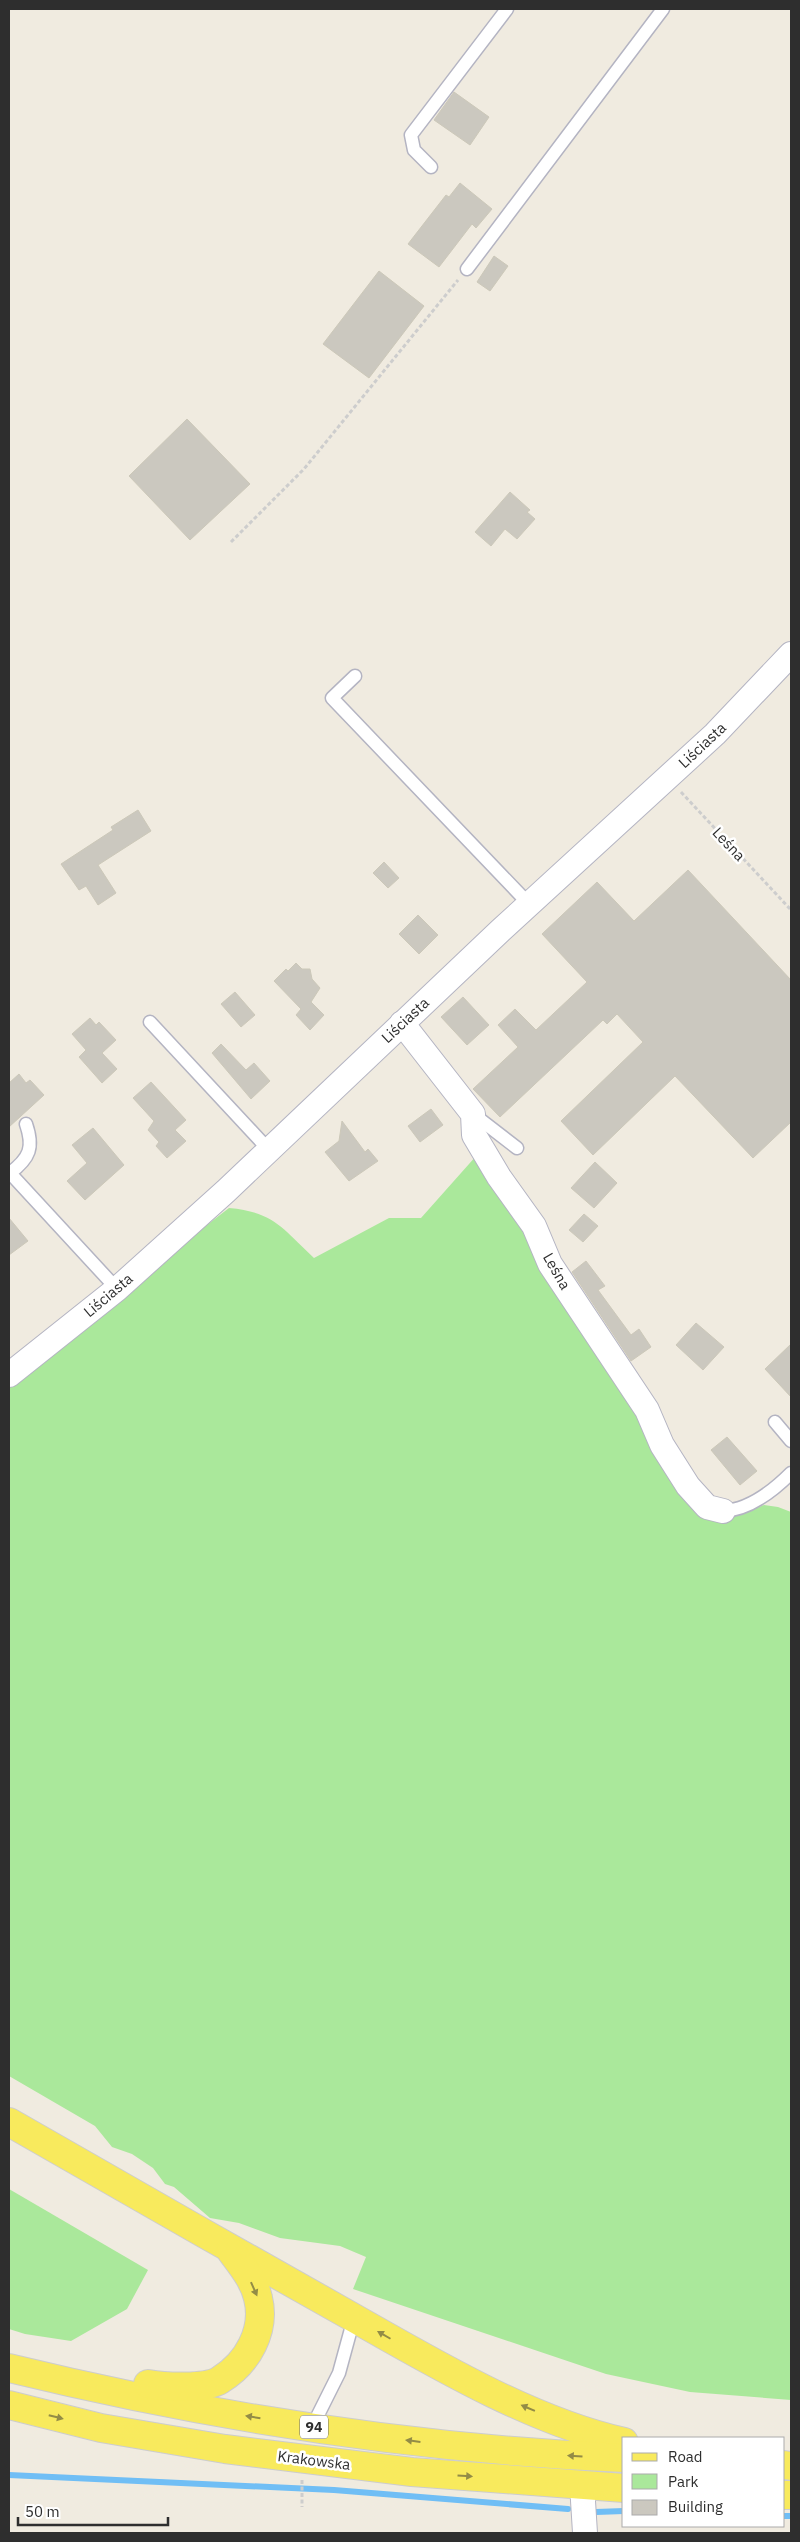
<svg xmlns="http://www.w3.org/2000/svg" width="800" height="2542" viewBox="0 0 800 2542" font-family="'IBM Plex Sans',sans-serif">
  <rect width="100%" height="100%" fill="#f0ebe0"/>
  <g fill="#aae89b">
    <path d="M477,1155L642,1414L682,1491L749,1511L764,1505L778,1507L791,1512V2400L690,2392L606,2374L353,2289L366,2257L340,2246L280,2238L239,2223L210,2218L174,2187L165,2184L153,2168L132,2154L112,2147L95,2126L9,2076V1378L229,1208C274,1212 283,1229 314,1258L389,1218H421Z"/>
    <path d="M9,2189L148,2270L127,2309L71,2341L25,2334L9,2329Z"/>
  </g>
  <g fill="none" stroke-linecap="round" stroke-linejoin="round">
    <g stroke="#70bef5" stroke-width="6">
      <path d="M9,2475L334,2490L568,2509"/>
      <path d="M596,2512L624,2511"/>
      <path d="M784,2516H791"/>
    </g>
  </g>
  <g fill="#cbc8bf" stroke="#ccc8b9">
    <path d="M454,92L489,117L470,145L434,120Z"/>
    <path d="M460,183L492,209L476,228L472,224L439,267L408,244L446,195L449,197Z"/>
    <path d="M494,256L508,266L490,291L477,282Z"/>
    <path d="M379,271L424,306L369,378L323,344Z"/>
    <path d="M187,419L250,484L190,540L129,476Z"/>
    <path d="M510,492L530,510L527,512L535,519L517,539L505,529L491,546L475,532Z"/>
    <path d="M138,810L151,831L98,865L116,893L98,905L86,886L79,890L61,864L113,830L111,827Z"/>
    <path d="M384,862L399,878L388,888L373,873Z"/>
    <path d="M688,870L791,980V1122L753,1158L675,1076L593,1155L561,1121L643,1042L617,1014L607,1024L603,1020L500,1117L473,1089L518,1047L498,1025L515,1009L536,1030L587,982L542,934L597,882L634,921Z"/>
    <path d="M418,915L438,935L419,954L399,934Z"/>
    <path d="M296,963L302,969H310L312,979L320,988L311,1002L324,1015L310,1030L296,1015L301,1009L274,981L286,969L288,971Z"/>
    <path d="M235,992L255,1015L241,1027L221,1004Z"/>
    <path d="M463,997L489,1025L467,1045L441,1017Z"/>
    <path d="M90,1018L96,1025L99,1022L116,1040L102,1053L117,1069L102,1083L79,1057L86,1050L72,1034Z"/>
    <path d="M221,1044L246,1070L254,1063L270,1081L251,1099L212,1053Z"/>
    <path d="M19,1074L26,1083L30,1080L44,1095L9,1127V1083Z"/>
    <path d="M151,1082L186,1120L175,1130L186,1141L167,1158L156,1146L159,1142L148,1130L154,1121L133,1098Z"/>
    <path d="M431,1109L443,1125L420,1142L408,1126Z"/>
    <path d="M342,1121L365,1152L368,1149L378,1161L349,1181L325,1152L339,1141Z"/>
    <path d="M93,1128L124,1165L85,1200L67,1181L87,1163L72,1145Z"/>
    <path d="M595,1162L617,1183L594,1208L571,1188Z"/>
    <path d="M584,1214L598,1226L583,1242L569,1230Z"/>
    <path d="M9,1218L28,1241L9,1255Z"/>
    <path d="M586,1261L605,1286L598,1290L631,1335L639,1329L651,1347L631,1361L572,1272Z"/>
    <path d="M696,1323L724,1347L703,1370L676,1345Z"/>
    <path d="M791,1344V1397L765,1369Z"/>
    <path d="M727,1437L757,1471L740,1485L711,1450Z"/>
  </g>
  <g fill="none" stroke-linecap="round" stroke-linejoin="round">
    <defs>
      <g id="lane">
        <path d="M431,167L414,150L411,135L507,9"/>
        <path d="M467,269L663,9"/>
        <path d="M355,676L332,698L529,904"/>
        <path d="M150,1022L269,1150"/>
        <path d="M473,1114L517,1148"/>
        <path d="M10,1173C30,1158 34,1147 26,1124"/>
        <path d="M9,1174L10,1173L117,1289"/>
        <path d="M775,1422L791,1441"/>
        <path d="M723,1511C749,1510 773,1491 791,1473"/>
        <path d="M312,2427L339,2373L354,2318"/>
      </g>
      <g id="street">
        <path d="M402,1023L473,1114L474,1135L499,1177L534,1226L550,1264L647,1410L662,1445L688,1486L707,1507L723,1511"/>
        <path d="M9,1375L117,1289L226,1191L501,930L715,734L791,654"/>
        <path d="M582,2485L585,2533"/>
      </g>
      <g id="primary">
        <path d="M9,2122C121,2186 234,2251 347,2314C430,2361 530,2421 624,2442"/>
        <path d="M9,2368C210,2417 417,2449 624,2458"/>
        <path d="M148,2384C165,2387 206,2389 220,2380C248,2363 266,2330 258,2298C254,2280 241,2265 231,2251"/>
        <path d="M9,2405L101,2428L225,2449L412,2472L624,2488"/>
        <path d="M784,2465L791,2466"/>
        <path d="M784,2495H791"/>
      </g>
    </defs>
    <use href="#lane" stroke="#b4b4c2" stroke-width="15"/>
    <use href="#street" stroke="#b4b4c2" stroke-width="26"/>
    <use href="#primary" stroke="#cdcdcd" stroke-width="30"/>
    <g stroke="#cdcdcd" stroke-width="3" stroke-dasharray="4 2.5" stroke-linecap="butt">
      <path d="M231,542L304,469L458,280"/>
      <path d="M681,792L791,910"/>
      <path d="M302,2480V2507"/>
    </g>
    <use href="#lane" stroke="#fff" stroke-width="12"/>
    <use href="#street" stroke="#fff" stroke-width="24"/>
    <use href="#primary" stroke="#f8ea5d" stroke-width="28"/>
  </g>
  <defs><path id="oneway-solid" d="M-6-.8H1V-3.2L6.5 0L1 3.2V.8H-6Z" transform="scale(1.25)"/></defs>
  <g fill="#938c46">
    <use href="#oneway-solid" transform="translate(254 2289) rotate(66)"/>
    <use href="#oneway-solid" transform="translate(384 2335) rotate(-150)"/>
    <use href="#oneway-solid" transform="translate(528 2408) rotate(-157)"/>
    <use href="#oneway-solid" transform="translate(56 2417) rotate(14)"/>
    <use href="#oneway-solid" transform="translate(253 2417) rotate(-171)"/>
    <use href="#oneway-solid" transform="translate(413 2441) rotate(-173)"/>
    <use href="#oneway-solid" transform="translate(575 2456) rotate(-176)"/>
    <use href="#oneway-solid" transform="translate(465 2476) rotate(4)"/>
  </g>
  <g text-anchor="middle" dominant-baseline="central" stroke-width="5" stroke-linejoin="round" paint-order="stroke">
    <rect fill="#fff" stroke="#6d6d6d" stroke-width="1" x="300" y="2415.5" width="28" height="23" rx="4"/>
    <g font-size="14" font-weight="bold" fill="#2e2e2e">
      <text x="314" y="2427">94</text>
    </g>
    <g font-size="15" fill="#2e2e2e" stroke="#fff">
      <text transform="translate(702 745) rotate(-43)">Liściasta</text>
      <text transform="translate(729 844) rotate(47)">Leśna</text>
      <text transform="translate(405 1020) rotate(-43)">Liściasta</text>
      <text transform="translate(557 1271) rotate(60)">Leśna</text>
      <text transform="translate(108 1295) rotate(-40)">Liściasta</text>
      <text transform="translate(314 2460) rotate(7)">Krakowska</text>
    </g>
  </g>
  <rect width="800" height="2542" fill="none" stroke="#2e2e2e" stroke-width="20"/>
  <rect x="622" y="2437" width="162" height="90" fill="#ffffff" stroke="#ababab"/>
  <rect x="632" y="2453" width="25" height="8" fill="#f8ea5d" stroke="#ababab"/>
  <text x="668" y="2462" font-size="15" fill="#2e2e2e">Road</text>
  <rect x="632" y="2474" width="25" height="15" fill="#aae89b" stroke="#ababab"/>
  <text x="668" y="2487" font-size="15" fill="#2e2e2e">Park</text>
  <rect x="632" y="2500" width="25" height="15" fill="#cbc8bf" stroke="#ababab"/>
  <text x="668" y="2512" font-size="15" fill="#2e2e2e">Building</text>
  <path d="M18 2517v8h150v-8" fill="none" stroke="#2e2e2e" stroke-width="2.5"/>
  <text x="25" y="2517" font-size="15" fill="#2e2e2e" stroke="#ffffff" stroke-width="4" paint-order="stroke">50 m</text>
</svg>
